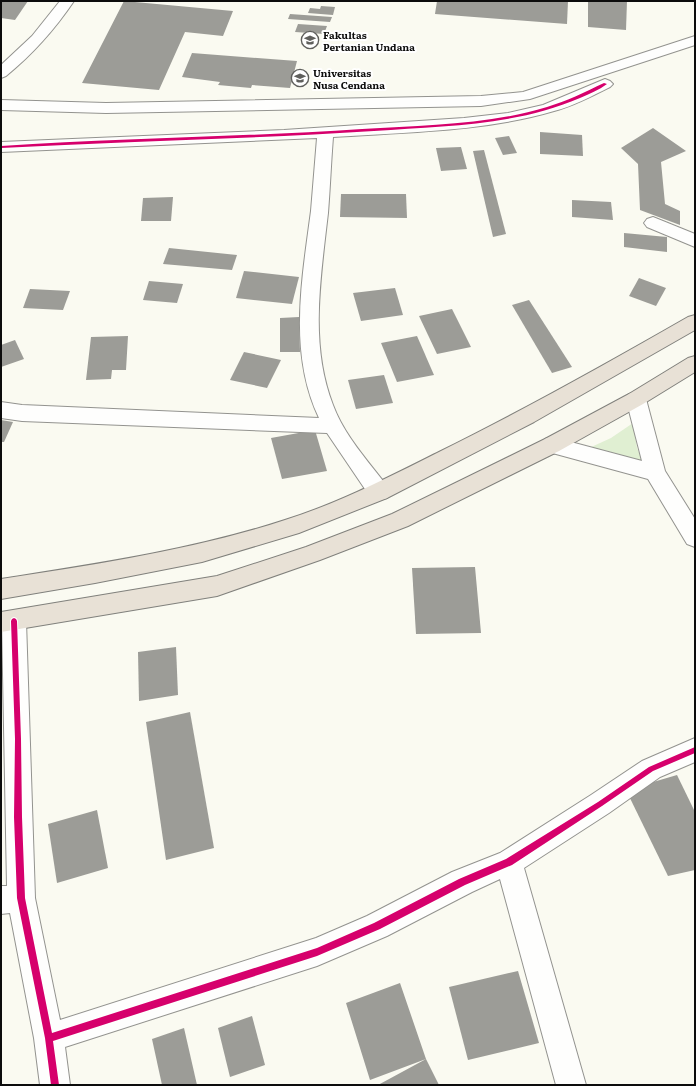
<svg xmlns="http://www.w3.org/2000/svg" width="696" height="1086" viewBox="0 0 696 1086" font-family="Literata,serif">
  <rect width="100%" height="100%" fill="#fafaf1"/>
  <path fill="#e0efd2" d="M633,423L637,448L647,470L589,448L611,438Z"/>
  <g fill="#9c9c97">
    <path d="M1,1H28L15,20L1,18Z"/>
    <path d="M124,1L233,11L223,36L185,32L159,90L82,83Z"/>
    <path d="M437,1H568L567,24L435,14Z"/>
    <path d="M588,1H627L626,30L588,27Z"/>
    <path d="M321,6L335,7L333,15L308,13L310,8L320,9Z"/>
    <path d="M290,14L332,17L330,22L288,19Z"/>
    <path d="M298,24L327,26L324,34L295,32Z"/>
    <path d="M192,53L297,61L290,88L252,85L251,88L218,85L220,82L182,77Z"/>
    <path d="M653,128L686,151L661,162L665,204L680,211V225L640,210L638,164L621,148Z"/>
    <path d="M540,132L582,135L583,156L540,154Z"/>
    <path d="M509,136L517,153L503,155L495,138Z"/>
    <path d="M461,147L467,169L441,171L436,148Z"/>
    <path d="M484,150L506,234L493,237L473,151Z"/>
    <path d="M341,194H406L407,218L340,217Z"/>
    <path d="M173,197L171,221H141L143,198Z"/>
    <path d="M572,200L611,202L613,220L572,217Z"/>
    <path d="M624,233L667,237V252L624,247Z"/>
    <path d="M169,248L237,255L232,270L163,264Z"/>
    <path d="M244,271L299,277L292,304L236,298Z"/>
    <path d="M639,278L666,288L656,306L629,296Z"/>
    <path d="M149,281L183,284L177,303L143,300Z"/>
    <path d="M395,288L403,315L361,321L353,293Z"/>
    <path d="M30,289L70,291L63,310L23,308Z"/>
    <path d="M529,300L572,367L552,373L512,305Z"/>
    <path d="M452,309L471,347L437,354L419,316Z"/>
    <path d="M299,317L300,352H280V318Z"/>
    <path d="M128,336L126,370H112L111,379L86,380L91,337Z"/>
    <path d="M417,336L434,375L397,382L381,343Z"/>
    <path d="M15,340L24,359L1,367V345Z"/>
    <path d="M244,352L281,360L267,388L230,380Z"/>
    <path d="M384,375L393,403L356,409L348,380Z"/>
    <path d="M1,420L13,422L4,442H1Z"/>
    <path d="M315,430L327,471L282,479L271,438Z"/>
    <path d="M475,567L481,633L416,634L412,568Z"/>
    <path d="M176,647L178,695L139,701L138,652Z"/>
    <path d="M190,712L214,848L166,860L146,722Z"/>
    <path d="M677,775L695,812V870L668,876L626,790Z"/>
    <path d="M97,810L108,868L57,883L48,824Z"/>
    <path d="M518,971L539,1043L468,1060L449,987Z"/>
    <path d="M400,983L426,1059L439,1085H378L426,1059L370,1080L346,1003Z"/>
    <path d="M252,1016L265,1065L230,1077L218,1028Z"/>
    <path d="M184,1028L197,1085H162L152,1039Z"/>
  </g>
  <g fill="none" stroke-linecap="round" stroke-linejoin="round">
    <defs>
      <g id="minor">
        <path d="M60,1H74C55,29 33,54 6,76L1,78V65L32,36Z"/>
        <path d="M695,36V45L530,99L481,106L106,113L1,110V100L106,103L481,96L523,92Z"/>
        <path d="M605,79L610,81L613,84L610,87C592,96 574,106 554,111C483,132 406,132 333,137C331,162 330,188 328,213C321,276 309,344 333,405C344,435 368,461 387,486L390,492L387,498L379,500L371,498L327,433L22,421L1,418V402L22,405L319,418C288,353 302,279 311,211C313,187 315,162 317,138L1,152V142L284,130L464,118L508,113L543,105Z"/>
        <path d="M653,217L695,234V247L647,227L644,223L647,219Z"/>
        <path d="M636,392L643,394L646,399L665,471L695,519V547L687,544L648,479L545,451L542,445L545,439L552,437L642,461L626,399L629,394Z"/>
        <path d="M14,611L22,614L26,621L35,898L60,1020L316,938L367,916L452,872L500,853L591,795L642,761L695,738V762L660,777L609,813L524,868L586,1085H556L500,879L472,892L387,936L317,966L65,1047L70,1085H40L34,1038L10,913L1,914V886H7L2,621L6,614Z"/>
      </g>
      <g id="highway">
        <path d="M695,315V330L534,422L387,498L299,533L202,562L95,583L1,599V579C97,564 193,550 285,520C339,503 389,477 439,452C524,410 606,364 688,317Z"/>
        <path d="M695,356V372L643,404L559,451L408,526L320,560L217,596L1,632V612L217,576L306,547L392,514L545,439L629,394L688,358Z"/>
      </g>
    </defs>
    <use href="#minor" stroke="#93938f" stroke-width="2"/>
    <use href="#highway" stroke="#80807c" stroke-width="2"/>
    <use href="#minor" fill="#fefefd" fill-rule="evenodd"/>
    <use href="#highway" fill="#e8e1d6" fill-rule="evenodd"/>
    <defs>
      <g id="cycleway">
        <path d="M604,83L607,84C599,90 589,94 580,98C515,126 443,126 374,131C250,139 125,141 1,148V146C121,138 242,137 362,129C424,125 488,125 547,107C567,101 585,92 604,83Z"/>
        <path d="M14,618L16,619L17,621L21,739L22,817L25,898L52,1033L317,948L374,923L459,879L506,859L598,802L649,767L695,747V753L653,771L602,806L512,865L465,885L380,929L317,956L53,1041L59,1085H51L45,1038L17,898L14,817L15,739L11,621L12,619Z"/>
      </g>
    </defs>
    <use href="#cycleway" stroke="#fff" stroke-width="2"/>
    <use href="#cycleway" fill="#d6006c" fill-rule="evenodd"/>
  </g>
  <defs>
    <symbol id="university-ring" viewBox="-11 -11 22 22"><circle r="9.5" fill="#fff" stroke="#5f5f5c" stroke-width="1.5"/><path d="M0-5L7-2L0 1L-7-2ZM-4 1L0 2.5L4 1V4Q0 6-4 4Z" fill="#5f5f5c"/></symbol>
  </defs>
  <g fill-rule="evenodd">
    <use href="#university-ring" x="300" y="30" width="20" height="20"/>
    <use href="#university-ring" x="290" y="68" width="20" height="20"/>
  </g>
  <g text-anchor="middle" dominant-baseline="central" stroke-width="4" stroke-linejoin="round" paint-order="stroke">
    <g font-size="10" font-weight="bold" fill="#0c0c0c" stroke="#fff" text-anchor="start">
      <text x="323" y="34">Fakultas<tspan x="323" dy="12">Pertanian Undana</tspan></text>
      <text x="313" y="72">Universitas<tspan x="313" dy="12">Nusa Cendana</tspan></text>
    </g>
  </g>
  <rect width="696" height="1086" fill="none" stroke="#0c0c0c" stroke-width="4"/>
</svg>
